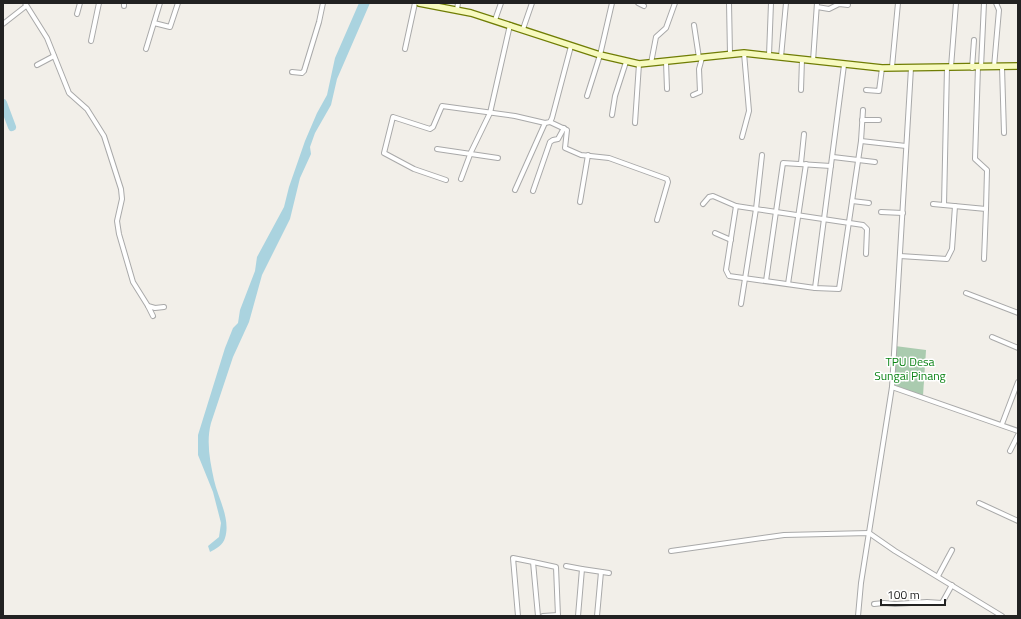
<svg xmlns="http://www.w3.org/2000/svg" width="1021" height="619" viewBox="0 0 1021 619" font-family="'Titillium Web',sans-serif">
  <rect width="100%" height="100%" fill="#f2efe9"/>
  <path fill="#aacbaf" d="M895,346L926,350L923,396L894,385Z"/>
  <path fill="#aad3df" d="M359,3H370L337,79L331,105L315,133L310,147L311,154L300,178L290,219L262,275L249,322L233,357L211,423C206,442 210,461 214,480C218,498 231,519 225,538C223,545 216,549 210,552L208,546L219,537L221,523L213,492L198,455V435L225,348L233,328L238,323L240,310L255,271L257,257L284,207L289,187L305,141L317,113L327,95L335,58Z"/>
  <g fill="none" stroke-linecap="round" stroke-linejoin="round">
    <path stroke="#aad3df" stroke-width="8" d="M3,103L12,127"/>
    <defs>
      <g id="street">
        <path d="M25,3L47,38L69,93L87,109L104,136L121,189L122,199L117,221L119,234L133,282L148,306L155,308L164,307"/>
        <path d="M638,3L644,6"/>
        <path d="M729,3L730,54"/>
        <path d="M124,6V3"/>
        <path d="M817,7L829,9L839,4L848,5"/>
        <path d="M457,10L458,3"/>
        <path d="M77,14L80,3"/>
        <path d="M495,20L501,3"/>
        <path d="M154,23L170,27L178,3"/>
        <path d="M3,24L26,6"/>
        <path d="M694,25L699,58"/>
        <path d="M523,29L532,3"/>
        <path d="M91,41L99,3"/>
        <path d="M146,49L160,3"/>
        <path d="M405,49L415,3"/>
        <path d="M769,55L771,3"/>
        <path d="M781,57L786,3"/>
        <path d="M813,61L817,3"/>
        <path d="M666,62L667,89"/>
        <path d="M651,63L656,37L666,28L675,3"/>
        <path d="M37,65L54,56"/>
        <path d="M892,67L898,3"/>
        <path d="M951,67L956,3"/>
        <path d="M978,67L975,159L987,170L986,209"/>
        <path d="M981,67L984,3"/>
        <path d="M994,67L999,10L996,3"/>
        <path d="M1002,67L1004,133"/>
        <path d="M972,68L974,40"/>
        <path d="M292,72L302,73L304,71L319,22L323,3"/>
        <path d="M801,90L802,59"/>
        <path d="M866,90L879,91L882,68"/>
        <path d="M693,95L700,92L699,69L702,58"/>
        <path d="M587,96L600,55L612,3"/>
        <path d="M612,115L615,96L626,62"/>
        <path d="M862,120H879"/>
        <path d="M550,122L567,130L565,148L581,155L609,158L667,179L668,182L657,220"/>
        <path d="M635,123L639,64"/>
        <path d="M742,137L749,111L744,53"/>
        <path d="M861,141L906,146"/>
        <path d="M437,149L498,158"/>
        <path d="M833,157L875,162"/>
        <path d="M801,163L804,134"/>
        <path d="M461,179L471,152L490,113L510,25"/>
        <path d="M446,180L414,169L384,153L393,117L430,129L433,127L442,106L515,116L545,123L550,122L552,118L571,46"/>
        <path d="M515,190L545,123"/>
        <path d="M533,191L550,142L553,140L558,139L564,128"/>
        <path d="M852,201L869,203"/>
        <path d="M580,202L588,155"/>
        <path d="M703,204L709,197L713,196L736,206L863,225L867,229L866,254"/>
        <path d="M933,204L986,209L984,259"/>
        <path d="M944,205L947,67"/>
        <path d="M736,206L726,270L729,276L815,288L839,289L861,141L863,110"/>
        <path d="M881,212L903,213"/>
        <path d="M715,233L731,240"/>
        <path d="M900,256L947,259L952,249L955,206"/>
        <path d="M766,281L783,163L831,166"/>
        <path d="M788,284L806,164"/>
        <path d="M815,288L844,65"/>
        <path d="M966,293L1018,313"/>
        <path d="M741,304L756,209L762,155"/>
        <path d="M148,306L153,316"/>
        <path d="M992,337L1018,348"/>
        <path d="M892,387L1018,431"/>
        <path d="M1002,424L1018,382"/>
        <path d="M1010,451L1018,435"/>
        <path d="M979,503L1018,521"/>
        <path d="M671,551L784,535L869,533L895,551L1002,616"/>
        <path d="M533,562L556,567L558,616"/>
        <path d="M566,566L582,569L578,616"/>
        <path d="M582,569L609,573"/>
        <path d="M938,576L952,550"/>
        <path d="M874,604L884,603L895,604L927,602L942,603L952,585"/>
        <path d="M518,616L513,558L533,562L538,616"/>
        <path d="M543,616L558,615"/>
        <path d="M597,616L601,572"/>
        <path d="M858,616L861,583L892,387L911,68"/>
      </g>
      <path id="secondary" d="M419,3L471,13L600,55L639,64L744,53L882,68L1018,66"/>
    </defs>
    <use href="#street" stroke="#a9a9a9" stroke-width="6"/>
    <use href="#secondary" stroke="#707d05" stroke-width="8"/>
    <use href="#street" stroke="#fff" stroke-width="4"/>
    <use href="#secondary" stroke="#f7fabf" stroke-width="5.5"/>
  </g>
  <g text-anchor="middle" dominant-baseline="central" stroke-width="3" stroke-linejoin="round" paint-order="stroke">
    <g font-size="12" fill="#0c8416" stroke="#fff">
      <text x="910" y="361">TPU Desa<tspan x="910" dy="14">Sungai Pinang</tspan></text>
    </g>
  </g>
  <rect width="1021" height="619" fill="none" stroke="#222222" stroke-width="8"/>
  <path d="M881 599v6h64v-6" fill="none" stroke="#222222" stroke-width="2"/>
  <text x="887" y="599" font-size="12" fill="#222222" stroke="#ffffff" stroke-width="3" paint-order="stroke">100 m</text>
</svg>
